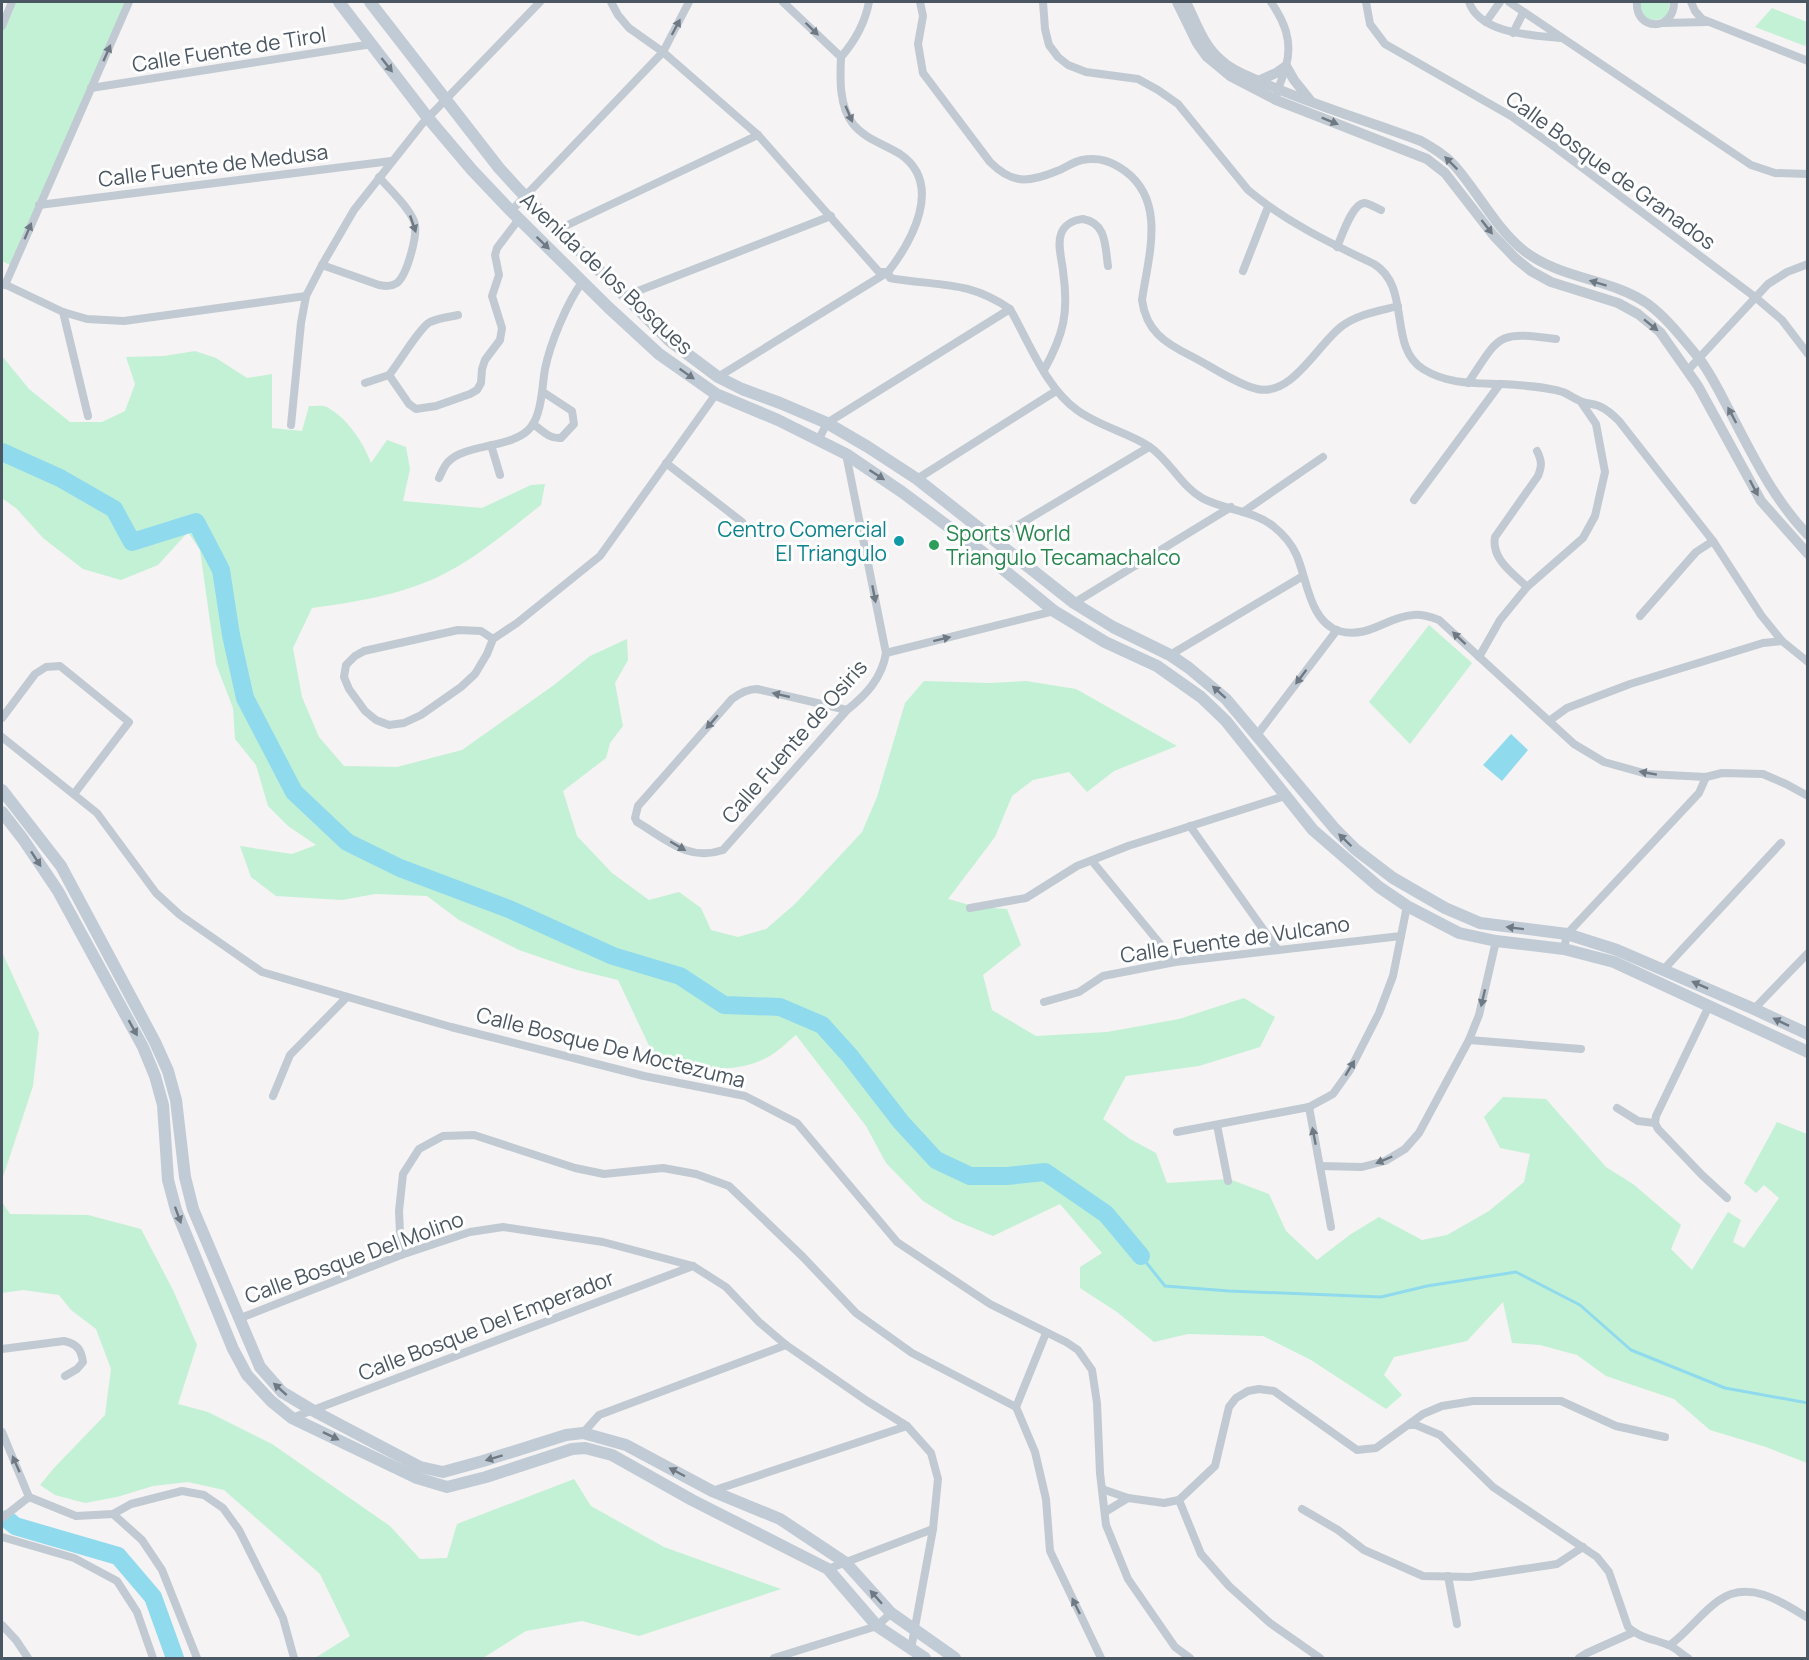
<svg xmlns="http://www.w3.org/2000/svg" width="1809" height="1660" viewBox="0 0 1809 1660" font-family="Manrope,sans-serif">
  <rect width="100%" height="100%" fill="#f5f3f3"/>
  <g fill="#c3f1d5">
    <path d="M15,2H127L12,266L2,261V32Z"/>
    <path d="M1640,2H1670L1667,16C1649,24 1643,22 1640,2Z"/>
    <path d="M1772,8L1807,22V40L1805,46L1755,27Z"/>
    <path d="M195,351L216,358L247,378L272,374V428L302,431L309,406C315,406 323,405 327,407C348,419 363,442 371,463L387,440L406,447L410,469L403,501L482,508L531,485L545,484L541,505C509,530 477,558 440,576C400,595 355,602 312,608L293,648L302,697L319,737L344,766L397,767L462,750L554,685L590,656L627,639L628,660L615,683L623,726L610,743L606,758L563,791L577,836L612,873L649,900L679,892L701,908L711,930L738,937L766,929L795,904L862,832L877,797L905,703L924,681L990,683L1026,681L1076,689L1177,746L1114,771L1087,792L1069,772L1033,780L1012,796L995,837L948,899L977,907L1007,909L1021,945L983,975L992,1010L1036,1036L1107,1032L1179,1019L1244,998L1275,1017L1260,1047L1199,1066L1126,1076L1103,1119L1130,1139L1156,1153L1167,1183L1229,1179L1269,1194L1286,1231L1317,1260L1351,1234L1379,1217L1422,1240L1447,1235L1489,1211L1524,1182L1530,1154L1500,1148L1484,1117L1503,1097L1546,1099L1606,1167L1633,1184L1681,1225L1671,1249L1692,1270L1728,1212L1741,1220L1733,1242L1744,1248L1779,1198L1764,1185L1756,1193L1744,1183L1777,1122L1807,1134V1463L1766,1447L1710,1430L1674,1399L1606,1376L1577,1355L1540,1345L1512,1343L1503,1302L1467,1341L1394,1357L1384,1375L1402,1395L1386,1409L1311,1360L1263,1336L1188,1334L1154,1342L1117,1312L1080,1288V1267L1102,1253L1060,1204L993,1236L954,1220L923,1201L886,1163L866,1126L796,1035C787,1042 777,1053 766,1058C730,1077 690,1066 653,1054L618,980L577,970L519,950L459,920L427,896L375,894L342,900L276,896L251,877L240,846L292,854L316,845L288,826L268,806L256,765L235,739L233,708L216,664L200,550L188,532L158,565L121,580L83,569L43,538L17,509L2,498V356L29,389L70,422H102L125,411L135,384L126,357L164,356Z"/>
    <path d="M1429,625L1472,663L1410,744L1369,702Z"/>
    <path d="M2,952L39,1033L33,1086L2,1180Z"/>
    <path d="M2,1202L10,1214L88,1215L141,1229L173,1290L197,1345L178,1404L208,1412L272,1444L390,1526L420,1559L447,1558L457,1524L574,1479L591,1506L664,1547L781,1589L639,1636L582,1621L526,1631L483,1658H315L350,1636L320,1574L224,1490L188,1482L153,1486L117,1497L85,1503L55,1495L40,1485L54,1468L105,1415L111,1369L96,1329L71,1310L59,1295L23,1290L2,1293Z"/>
  </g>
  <path fill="#90daee" d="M1511,734L1528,750L1502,781L1483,765Z"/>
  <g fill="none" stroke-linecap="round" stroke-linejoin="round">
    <path stroke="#90daee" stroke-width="3" d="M1141,1256L1165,1286L1229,1291L1381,1297L1427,1286L1516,1272L1580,1305L1631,1350L1725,1388L1808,1403"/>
    <g stroke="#90daee" stroke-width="18">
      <path d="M2,452L60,478L114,509L132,542L196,522L221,570L231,635L245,698L294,792L347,842L400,868L509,909L613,956L680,976L724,1005L780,1007L822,1025L850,1056L901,1122L936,1160L970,1176H1007L1045,1172L1106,1214L1141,1256"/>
      <path d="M7,1519L15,1526L118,1556L153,1597L175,1658"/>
    </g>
    <g stroke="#c1cad2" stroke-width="8">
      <path d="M611,2L618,15L629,28L663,52L758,135L879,272H888L890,278L895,279C941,286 969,281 1010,309C1029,342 1046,388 1077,410C1100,427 1128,432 1150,447C1170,461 1181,486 1202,498C1224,510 1252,510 1273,526C1283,534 1291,543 1296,554C1307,577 1309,622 1339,631C1369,639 1386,617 1413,615C1422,614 1431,617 1439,620L1574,744L1604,762L1647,774L1706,777L1722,773L1763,774L1786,784L1808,796"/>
      <path d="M920,2L923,16L918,44L923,73L990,162C1012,184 1028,183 1057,171C1065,168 1073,162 1082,160C1099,157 1111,161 1125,171C1167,202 1148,257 1142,300C1146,331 1165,343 1191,356C1209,365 1238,385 1257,389C1292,397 1317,345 1342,326C1358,314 1379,311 1398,306"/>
      <path d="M1043,2L1045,29L1049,45L1058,57L1068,65L1086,72L1138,79L1158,90L1178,104L1248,190C1286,222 1330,243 1374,264C1412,287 1387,346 1423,369C1447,384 1472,383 1499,384C1519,385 1543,386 1563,392C1570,395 1576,400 1583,402C1589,404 1596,404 1601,407C1608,410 1614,416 1619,421L1713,541L1761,615L1782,641L1808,662"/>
      <path d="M1271,2C1284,21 1293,41 1286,66C1284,75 1279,84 1277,94"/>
      <path d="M1366,2L1370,24L1385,44L1511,116L1552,145L1755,297L1782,320L1808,354"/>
      <path d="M1469,2C1480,34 1532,35 1560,38"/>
      <path d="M1509,2L1751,165L1775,173L1808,174"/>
      <path d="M1637,2C1635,31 1674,32 1674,2"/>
      <path d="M1691,2L1695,11L1702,19L1808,61"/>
      <path d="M1486,22L1500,2"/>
      <path d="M1663,23L1707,22"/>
      <path d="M2,26L12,2"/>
      <path d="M1513,33L1523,13"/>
      <path d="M841,57C855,41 865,23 869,2"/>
      <path d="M91,88L372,44"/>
      <path d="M39,205L391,161"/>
      <path d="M511,211L663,52L689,2"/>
      <path d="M559,229L758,135"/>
      <path d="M1337,247C1342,236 1352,204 1364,203C1369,203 1376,208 1381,210"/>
      <path d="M322,265L379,285C385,286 391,287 397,283C407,275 419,233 414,221C407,205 390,190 379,177"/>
      <path d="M1243,271L1268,207"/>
      <path d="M2,283L63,312L87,319L124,321L306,296"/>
      <path d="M5,285L129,2"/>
      <path d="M625,296L831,216"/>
      <path d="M63,312L88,416"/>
      <path d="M458,315C449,317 439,318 430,322C420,327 399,363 389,375L409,404L416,409L436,406L470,394L477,390L481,383L482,369L485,360L500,340L502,328L492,296L499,275L495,255L497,248L519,219"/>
      <path d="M1044,370C1064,334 1069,312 1063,271C1062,260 1057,245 1061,234C1064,225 1073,220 1083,219C1107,223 1105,247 1108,266"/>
      <path d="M1688,370L1768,284L1787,272L1808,264"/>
      <path d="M718,377L888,272C912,241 944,184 900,154C884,144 865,139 853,124C839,106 840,79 841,57L783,2"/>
      <path d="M365,383L389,375"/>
      <path d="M1468,383C1500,335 1496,331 1556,339"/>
      <path d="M533,424C543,431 549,439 561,438L574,424L572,411L543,392"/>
      <path d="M291,425L301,323L306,296L322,265L354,210L422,124L540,2"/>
      <path d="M819,439L827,423L1010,309"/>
      <path d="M491,445L500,475"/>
      <path d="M846,454L886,653C882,678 866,695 847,710L723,850C688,862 666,839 637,822L635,818L638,806L732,699C740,693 747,689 757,689L847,710"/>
      <path d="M666,463L742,522"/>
      <path d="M439,478C442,472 444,466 448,462C465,443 514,449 531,427C542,413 542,386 545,369C550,344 567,302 583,281"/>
      <path d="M917,479L1056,391"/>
      <path d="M1414,500L1500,384"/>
      <path d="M1243,512L1323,457"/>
      <path d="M995,539L1149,447"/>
      <path d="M1527,587C1513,573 1491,559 1495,537L1538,476C1542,466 1542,461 1537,451"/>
      <path d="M1074,603L1231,507"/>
      <path d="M1640,616L1696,552L1713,541"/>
      <path d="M493,639L481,631L458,630L364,651L355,656L346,665L344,677L349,689L365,711L376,720L389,725L404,723L421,715L461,687L475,674L487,654L493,639L517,623L600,556L716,394"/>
      <path d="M886,653L1054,611"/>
      <path d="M1170,655L1303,576"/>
      <path d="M1479,657L1500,620L1527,587L1583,538L1595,516L1605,472L1596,424L1581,402"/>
      <path d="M2,718L35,674L46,667L60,666L129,722L74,794"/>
      <path d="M1549,721L1567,708L1630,684L1763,643L1782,641"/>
      <path d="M1257,735L1337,630"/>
      <path d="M2,737L97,813L156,893L180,915L262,972L451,1027L644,1076L745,1096L797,1123L897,1242L990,1304L1066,1342L1078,1350L1092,1370L1097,1403L1100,1473L1106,1525L1128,1579L1175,1647L1190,1658"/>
      <path d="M1190,826L1278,950"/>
      <path d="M1092,861L1175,962"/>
      <path d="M970,908L1026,898L1077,866L1128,846L1285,796"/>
      <path d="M1564,949L1567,934L1699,793L1706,777"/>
      <path d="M1664,969L1781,843"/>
      <path d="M1044,1002L1079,992L1103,976L1175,962L1401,936"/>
      <path d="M1709,1006L1656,1116L1655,1123L1658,1129L1702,1175L1727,1198"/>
      <path d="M1754,1009L1808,953"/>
      <path d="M1469,1040L1581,1049"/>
      <path d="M273,1096L290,1055L347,997"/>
      <path d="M1309,1107L1331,1227"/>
      <path d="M1617,1108L1638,1121L1655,1123"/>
      <path d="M1217,1125L1228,1181"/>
      <path d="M1177,1132L1309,1107L1333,1094L1350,1070L1379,1013L1393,976L1407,906"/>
      <path d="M1320,1166L1362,1167L1385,1161L1405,1149L1419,1133L1469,1040L1479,1015L1496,941"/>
      <path d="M401,1255L399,1211L403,1174L419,1149L443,1136L474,1135L575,1168L604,1174L663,1168L696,1174L729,1186L803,1257L856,1313L912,1353L1016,1407"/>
      <path d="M238,1319L401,1255L470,1232L503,1227L603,1242L693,1266L726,1287L759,1322L786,1345L867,1401L907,1426L931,1453L938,1479L933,1529L911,1649"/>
      <path d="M2,1349L64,1341C77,1344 81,1349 83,1362L77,1369L65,1376"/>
      <path d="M1016,1407L1035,1452L1046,1499L1050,1551L1101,1658"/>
      <path d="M1016,1407L1046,1333"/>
      <path d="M292,1418L693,1266"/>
      <path d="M1409,1425H1416L1440,1435L1493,1487L1597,1557L1609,1572L1628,1627C1639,1638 1654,1639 1668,1645C1675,1647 1681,1654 1688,1658"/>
      <path d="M2,1432L29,1497"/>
      <path d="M583,1433L599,1415L786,1345"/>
      <path d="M1102,1489L1128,1498L1164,1503L1179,1500L1215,1466L1229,1407L1236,1398L1248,1391L1259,1389L1274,1391L1357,1450L1376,1448L1423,1414L1442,1406L1473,1401H1561L1616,1426L1665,1437"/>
      <path d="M712,1491L907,1426"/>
      <path d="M1179,1500L1201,1554L1229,1586L1270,1623L1320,1658"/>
      <path d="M1302,1509L1338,1530L1364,1550L1423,1576L1470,1577L1557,1564L1583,1547"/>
      <path d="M1105,1512L1128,1498"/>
      <path d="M113,1514L142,1540L162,1570L197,1658"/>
      <path d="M2,1518L29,1497L76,1516L113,1514L131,1504L182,1491L204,1495L223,1508L239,1530L283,1618L294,1658"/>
      <path d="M2,1537L74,1558L117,1581L137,1612L153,1658"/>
      <path d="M828,1569L933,1529"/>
      <path d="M1448,1576L1457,1624"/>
      <path d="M2,1625L16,1640L28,1658"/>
      <path d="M1670,1645C1688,1632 1701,1613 1718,1601C1748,1579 1781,1601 1808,1618"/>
      <path d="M774,1658L877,1626L891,1613"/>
      <path d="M1579,1658L1587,1653L1634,1632"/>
    </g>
    <g stroke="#c1cad2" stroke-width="10">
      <path d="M1177,2L1197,43L1207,57L1230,76L1276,100L1427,159L1445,173L1494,236L1515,258L1531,271L1551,282L1618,303L1638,314L1660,332L1698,386L1761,501L1808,554"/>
      <path d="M1186,2C1196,22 1203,45 1221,60C1232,71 1248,76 1261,82C1313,105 1368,121 1421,141C1433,148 1445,155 1454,165C1478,192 1495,227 1523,250C1561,280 1611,278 1648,304C1667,318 1683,339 1698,357C1710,372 1719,391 1728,408C1751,452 1773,499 1808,535"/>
      <path d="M1258,81L1276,73L1286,66L1294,80L1310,100"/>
    </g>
    <g stroke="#c1cbd6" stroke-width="12">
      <path d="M339,2L428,118L472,170L511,211L608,307L659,354L716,394L778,420L846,454L902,492L981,551L1054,611L1105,642L1157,666L1201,697L1226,721L1313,830L1379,887L1407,906L1459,933L1496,941L1564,949L1614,962L1808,1052"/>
      <path d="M370,2L499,168L519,190L670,341L718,377L742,389L780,403L827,423L868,447L917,479L1074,603L1113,627L1170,655L1189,668L1226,699L1335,829L1355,849L1393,878L1445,908L1480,923L1567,934L1617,950L1754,1009L1808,1034"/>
      <path d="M2,790L61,866L155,1042L168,1071L176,1100L185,1177L193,1209L260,1367L282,1392L312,1410L420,1467L443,1472L483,1461L566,1435L583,1433L626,1445L712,1491L780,1519L846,1563L891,1613L955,1658"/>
      <path d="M2,812L23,839L58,891L143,1047L155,1076L163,1105L168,1180L176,1210L233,1349L247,1375L271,1401L292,1418L417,1478L447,1487L486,1477L572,1449L585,1448L612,1455L692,1500L828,1569L877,1626L925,1658"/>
    </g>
  </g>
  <defs><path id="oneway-solid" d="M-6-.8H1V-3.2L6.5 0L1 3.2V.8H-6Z" transform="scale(1.5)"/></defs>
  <g fill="#6e7983">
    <use href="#oneway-solid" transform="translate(676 27) rotate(-62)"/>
    <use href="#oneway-solid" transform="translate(812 29) rotate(44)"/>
    <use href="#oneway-solid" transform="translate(107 53) rotate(-66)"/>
    <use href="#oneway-solid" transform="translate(849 114) rotate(67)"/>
    <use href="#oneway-solid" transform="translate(1330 121) rotate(22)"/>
    <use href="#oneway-solid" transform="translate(1451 163) rotate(-135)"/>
    <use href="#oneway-solid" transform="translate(413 224) rotate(71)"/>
    <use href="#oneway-solid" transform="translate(1487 227) rotate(52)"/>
    <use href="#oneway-solid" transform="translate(28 231) rotate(-67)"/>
    <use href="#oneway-solid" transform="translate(1598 283) rotate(-163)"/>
    <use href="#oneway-solid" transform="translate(1651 325) rotate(39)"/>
    <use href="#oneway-solid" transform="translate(1732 415) rotate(-118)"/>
    <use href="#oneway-solid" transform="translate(1754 488) rotate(62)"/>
    <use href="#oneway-solid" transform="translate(874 594) rotate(79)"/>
    <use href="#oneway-solid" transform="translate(1459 638) rotate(-137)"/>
    <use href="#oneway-solid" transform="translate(942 639) rotate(-14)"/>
    <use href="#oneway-solid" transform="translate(1301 677) rotate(127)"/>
    <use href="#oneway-solid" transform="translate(781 695) rotate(-167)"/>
    <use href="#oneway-solid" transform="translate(712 722) rotate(131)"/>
    <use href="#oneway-solid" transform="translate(1648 773) rotate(-170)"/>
    <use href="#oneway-solid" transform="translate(678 846) rotate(30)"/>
    <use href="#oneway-solid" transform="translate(1483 998) rotate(103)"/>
    <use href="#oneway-solid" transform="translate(1350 1068) rotate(-59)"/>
    <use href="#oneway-solid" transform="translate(1314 1136) rotate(-101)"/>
    <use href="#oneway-solid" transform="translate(1384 1160) rotate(157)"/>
    <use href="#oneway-solid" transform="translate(16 1464) rotate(-114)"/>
    <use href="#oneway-solid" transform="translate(1076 1606) rotate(-116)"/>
  </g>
  <g fill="#6e7984">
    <use href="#oneway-solid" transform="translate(387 65) rotate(52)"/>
    <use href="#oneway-solid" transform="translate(543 243) rotate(44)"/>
    <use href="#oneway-solid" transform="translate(687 374) rotate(35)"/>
    <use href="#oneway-solid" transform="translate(877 475) rotate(33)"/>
    <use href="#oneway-solid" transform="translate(1219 692) rotate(-138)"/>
    <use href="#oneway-solid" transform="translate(1345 840) rotate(-136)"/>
    <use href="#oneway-solid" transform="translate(36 859) rotate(57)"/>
    <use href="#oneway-solid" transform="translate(1515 928) rotate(-173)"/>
    <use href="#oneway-solid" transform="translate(1700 985) rotate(-156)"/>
    <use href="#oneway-solid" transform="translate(1781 1022) rotate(-154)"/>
    <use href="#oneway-solid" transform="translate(133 1028) rotate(61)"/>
    <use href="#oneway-solid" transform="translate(178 1215) rotate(70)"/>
    <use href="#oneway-solid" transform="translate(280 1389) rotate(-138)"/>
    <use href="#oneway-solid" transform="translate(331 1436) rotate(26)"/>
    <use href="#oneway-solid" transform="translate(494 1458) rotate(163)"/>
    <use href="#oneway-solid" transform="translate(677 1472) rotate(-152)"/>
    <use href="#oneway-solid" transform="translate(876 1597) rotate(-132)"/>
  </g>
  <circle fill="#0f9aa8" stroke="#fff" stroke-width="2" cx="899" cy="541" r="6"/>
  <circle fill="#2e9e5b" stroke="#fff" stroke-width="2" cx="934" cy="545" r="6"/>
  <g text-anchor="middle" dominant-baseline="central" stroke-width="6" stroke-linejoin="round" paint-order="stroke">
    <g font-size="21" fill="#4a5661" stroke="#fff">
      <text transform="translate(229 49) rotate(-9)">Calle Fuente de Tirol</text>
      <text transform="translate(213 165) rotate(-7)">Calle Fuente de Medusa</text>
      <text transform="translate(1611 170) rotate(36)">Calle Bosque de Granados</text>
      <text transform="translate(607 273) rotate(43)">Avenida de los Bosques</text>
      <text transform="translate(794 741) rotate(-49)">Calle Fuente de Osiris</text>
      <text transform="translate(1235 939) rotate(-8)">Calle Fuente de Vulcano</text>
      <text transform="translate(611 1047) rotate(14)">Calle Bosque De Moctezuma</text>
      <text transform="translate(354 1257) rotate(-20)">Calle Bosque Del Molino</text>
      <text transform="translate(486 1325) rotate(-21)">Calle Bosque Del Emperador</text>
    </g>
    <g font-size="21" fill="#0d838f" stroke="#fff" text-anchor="end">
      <text x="887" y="529">Centro Comercial<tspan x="887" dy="24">El Triangulo</tspan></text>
    </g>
    <g font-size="21" fill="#27864d" stroke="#fff" text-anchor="start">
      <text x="946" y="533">Sports World<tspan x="946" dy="24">Triangulo Tecamachalco</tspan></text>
    </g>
  </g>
  <rect width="1809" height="1660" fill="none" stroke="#4a5661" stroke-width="6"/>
</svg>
